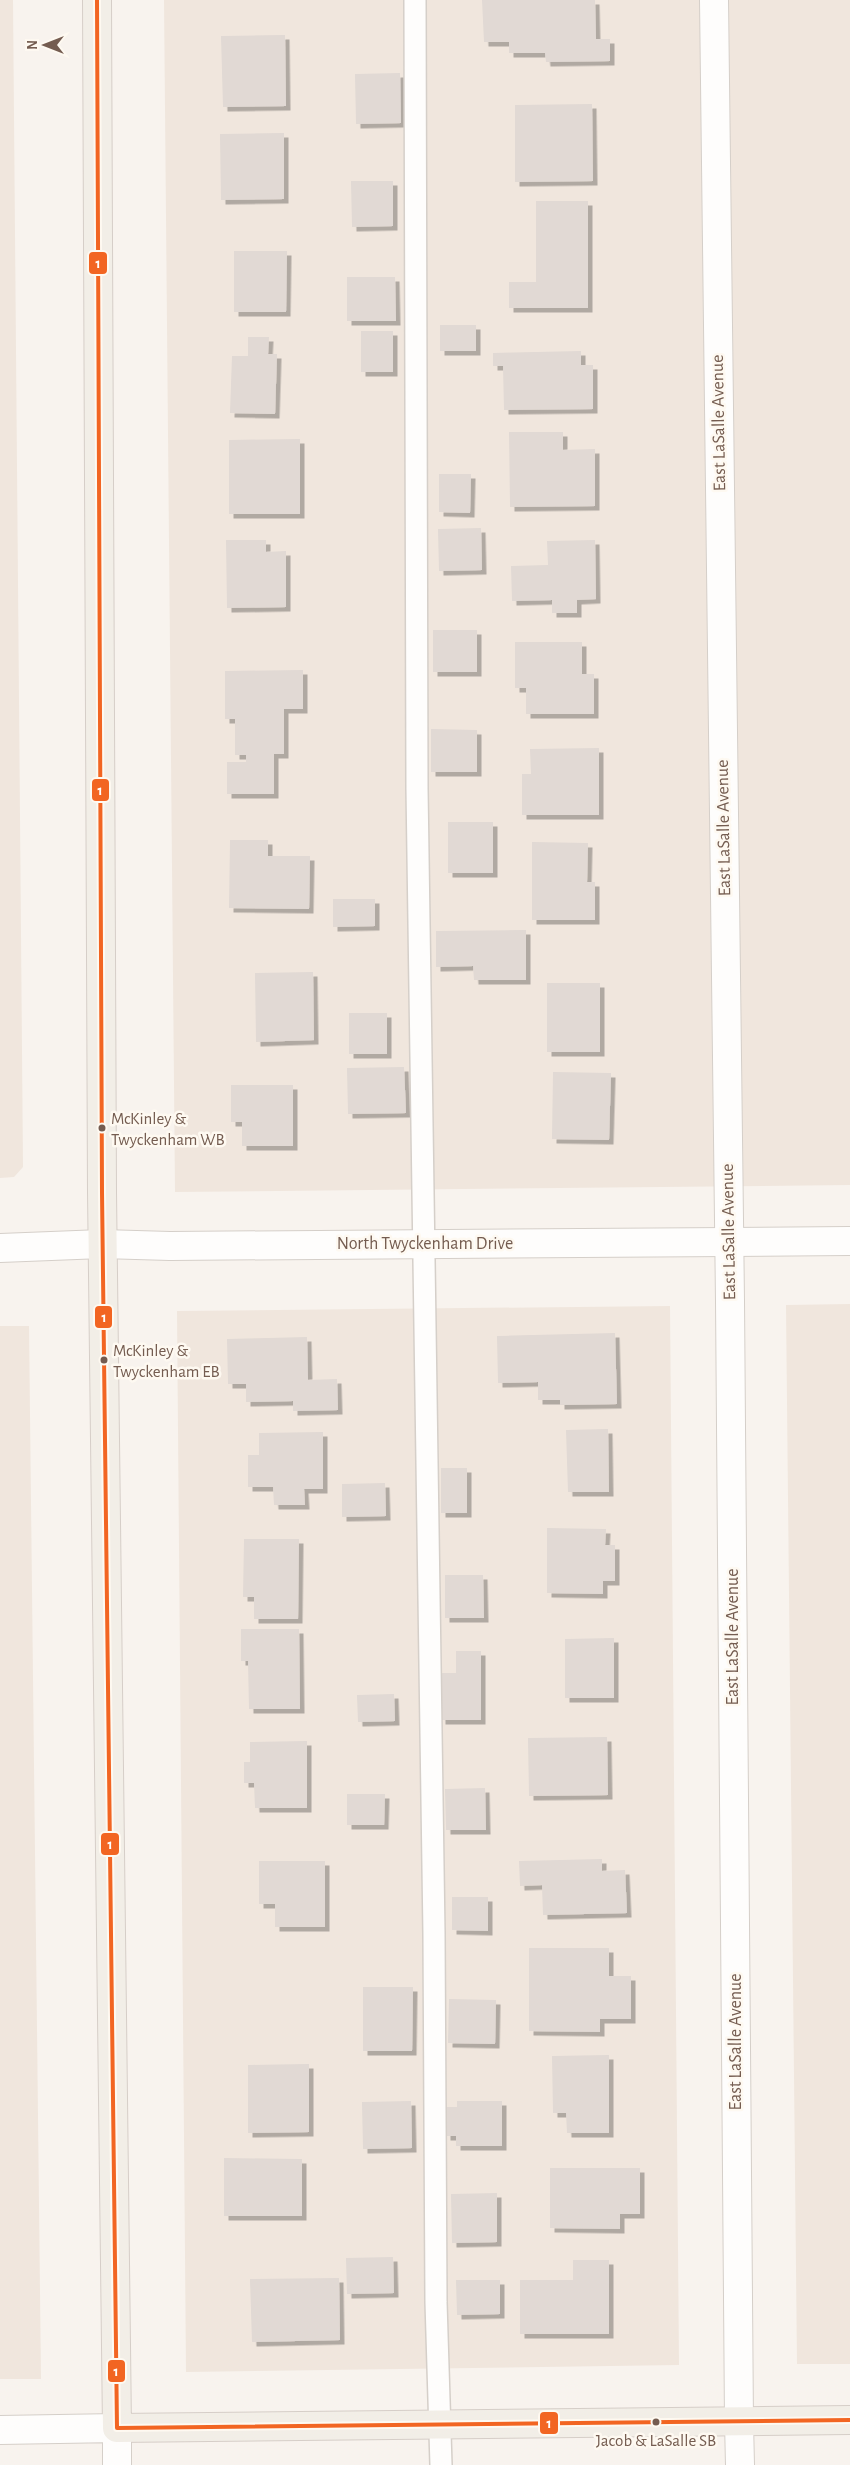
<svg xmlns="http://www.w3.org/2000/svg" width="850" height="2465" viewBox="0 0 850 2465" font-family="'Alegreya Sans',sans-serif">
  <defs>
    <filter id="shadow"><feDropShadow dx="4.5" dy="4.5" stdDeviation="0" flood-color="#0004"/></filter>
  </defs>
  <rect width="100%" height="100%" fill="#f8f3ee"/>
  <g fill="#f0e6dd">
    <path d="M0,0H13L23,1167L14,1177L0,1178Z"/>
    <path d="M164,0H850V1185L175,1192Z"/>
    <path d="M850,1304V2364H797L786,1305Z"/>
    <path d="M670,1306L679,2365L186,2372L177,1311Z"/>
    <path d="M0,1326H29L41,2379H0Z"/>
  </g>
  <g fill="#e1d9d4" filter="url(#shadow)">
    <path d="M482,0H595L596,39H610V61L546,62L545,53H509V42H484Z"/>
    <path d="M285,35L286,106L223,107L221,36Z"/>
    <path d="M400,73L401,123L356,124L355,74Z"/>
    <path d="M592,104L593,181L515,182V105Z"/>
    <path d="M284,133V199L221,200L220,134Z"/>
    <path d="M351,181H393V226L352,227Z"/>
    <path d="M536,201H588V308H509V282H536Z"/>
    <path d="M234,251H287L286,312H234Z"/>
    <path d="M347,277H395L396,321H347Z"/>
    <rect x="440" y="325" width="36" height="26"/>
    <rect x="361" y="331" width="32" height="41"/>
    <path d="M248,337H269L268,354H277L275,414L230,413L232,356H248Z"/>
    <path d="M581,351V365H593V409L504,410L503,366H493V353Z"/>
    <path d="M509,432H563V450L595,449V506L510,507Z"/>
    <path d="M300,439V514H229V440Z"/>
    <path d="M439,474H471L470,513L439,512Z"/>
    <path d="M481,528L482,570L439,571L438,529Z"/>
    <path d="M226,540H266V552L286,551V607L227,608Z"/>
    <path d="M595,540L596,599L577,600V613H552V600L512,601L511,566L548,565L547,541Z"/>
    <rect x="433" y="630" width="44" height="42"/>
    <path d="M515,642H582V674H594V714H526V688H515Z"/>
    <path d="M303,670V709H284V754H274V794H227V762H246V755H235V719H225V671Z"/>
    <path d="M431,729L477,730V772H431Z"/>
    <path d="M599,748V815H522V774H531L530,749Z"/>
    <rect x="448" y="822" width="45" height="51"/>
    <path d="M230,840H268V856H310L309,909L229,908Z"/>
    <path d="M532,842L588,843L587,882H595V920H532Z"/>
    <path d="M333,899H375V926L333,927Z"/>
    <path d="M526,930V980H474L473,966L436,967V931Z"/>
    <path d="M313,972L314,1040L256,1042L255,973Z"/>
    <rect x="547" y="983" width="53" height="69"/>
    <rect x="349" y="1013" width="38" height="41"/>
    <path d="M404,1067L406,1113L348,1114L347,1068Z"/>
    <path d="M553,1072L611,1073L609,1140L552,1139Z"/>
    <path d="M231,1085H293V1146H242V1122H231Z"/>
    <path d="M615,1333L617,1404L560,1405V1400H538V1382L498,1383L497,1336Z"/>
    <path d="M307,1337L308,1380L337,1379L338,1410L293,1411V1401L246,1402V1384H228L227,1339Z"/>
    <path d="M608,1429L609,1492H568L566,1430Z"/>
    <path d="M323,1432V1489H304L305,1505H274L273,1487H248V1455H259V1433Z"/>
    <rect x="441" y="1468" width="26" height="45"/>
    <path d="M385,1483L386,1516L342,1517V1484Z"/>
    <path d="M547,1528L606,1529L605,1545H615V1581H603V1594L547,1593Z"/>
    <path d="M244,1539H299L298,1619H254V1597H243Z"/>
    <path d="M445,1575H483L484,1618H445Z"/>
    <path d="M241,1629H299L300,1709H249L248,1661H241Z"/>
    <path d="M614,1638V1698H565V1639Z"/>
    <path d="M456,1651H481V1720H441L440,1673H456Z"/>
    <path d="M394,1694L395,1721L358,1722L357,1695Z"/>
    <path d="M607,1737L608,1795L529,1796L528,1738Z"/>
    <path d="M307,1741V1808H255L254,1783H244V1762H250V1742Z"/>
    <path d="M485,1788L486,1830H446L445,1789Z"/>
    <path d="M347,1794H385L384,1825H347Z"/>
    <path d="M602,1859V1871L625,1870L627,1913L543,1915L542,1885L520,1886L519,1861Z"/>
    <path d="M259,1861H325V1927H275V1904H259Z"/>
    <path d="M452,1897H488V1931L452,1930Z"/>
    <path d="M529,1948H609V1976H631V2019H600V2032L529,2031Z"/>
    <path d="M363,1987H413L412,2051H363Z"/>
    <path d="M449,1999L496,2000L495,2044L448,2043Z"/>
    <path d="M609,2055V2133H567L566,2113H553L552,2056Z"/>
    <path d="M309,2064V2132L248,2133V2065Z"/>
    <path d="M411,2101L412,2148L363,2149L362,2102Z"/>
    <path d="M457,2101H502V2146H456V2136H446V2107H457Z"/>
    <path d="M224,2158L302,2159V2216H224Z"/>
    <path d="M550,2168H640V2214H620V2229L550,2228Z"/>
    <path d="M497,2193V2242L452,2243L451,2194Z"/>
    <path d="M393,2257L394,2293L347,2294L346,2258Z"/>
    <path d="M573,2260H609V2334H520V2280H573Z"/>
    <path d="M339,2278L340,2340L252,2342L250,2279Z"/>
    <path d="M456,2280H500V2314L457,2315Z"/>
  </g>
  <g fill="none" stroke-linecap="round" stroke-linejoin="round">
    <defs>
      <path id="service" d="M415,0L417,788L434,1934L436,2302L441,2465"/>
      <g id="minor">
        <path d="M714,0L730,1301L739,2422"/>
        <path d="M0,2430L117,2428V2465"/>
      </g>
      <g id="tertiary">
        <path d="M0,1248L102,1244L170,1246L850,1241"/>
        <path d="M739,2422L740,2465"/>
      </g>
      <path id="primary" d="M97,0L102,1192L117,2428L850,2420"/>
    </defs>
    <use href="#service" stroke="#d5cfc9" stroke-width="24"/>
    <use href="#minor" stroke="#d5cfc9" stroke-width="30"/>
    <use href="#tertiary" stroke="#d5cfc9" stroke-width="30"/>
    <use href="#primary" stroke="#d6cec8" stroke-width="30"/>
    <use href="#service" stroke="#fefdfc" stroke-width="21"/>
    <use href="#minor" stroke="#fefdfc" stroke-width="28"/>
    <use href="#tertiary" stroke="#fefdfc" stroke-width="28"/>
    <use href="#primary" stroke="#f2eee7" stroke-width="28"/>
    <defs>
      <path id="bus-1" d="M97,0L102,1192L117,2428L850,2420"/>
    </defs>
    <use href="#bus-1" stroke="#fef9f1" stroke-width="8"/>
    <use href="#bus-1" stroke="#f26522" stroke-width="4"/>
  </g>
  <g fill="#745c50" stroke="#fef9f1" stroke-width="2">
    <circle cx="102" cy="1128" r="4.5"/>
    <circle cx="104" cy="1360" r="4.5"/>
    <circle cx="656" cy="2422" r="4.5"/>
  </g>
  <g text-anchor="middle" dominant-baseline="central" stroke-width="5" stroke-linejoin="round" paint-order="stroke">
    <g font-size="17" fill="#745c50" stroke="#fef9f1" text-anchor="start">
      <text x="111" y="1118">McKinley &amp;<tspan x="111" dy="21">Twyckenham WB</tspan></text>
      <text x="113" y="1350">McKinley &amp;<tspan x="113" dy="21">Twyckenham EB</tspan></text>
      <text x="656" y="2440" text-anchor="middle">Jacob &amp; LaSalle SB</text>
    </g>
    <g font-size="18" fill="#745c50" stroke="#fef9f1">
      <text transform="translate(719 423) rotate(-91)">East LaSalle Avenue</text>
      <text transform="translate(724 828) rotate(-91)">East LaSalle Avenue</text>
      <text transform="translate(729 1232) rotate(-91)">East LaSalle Avenue</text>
      <text x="425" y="1244">North Twyckenham Drive</text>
      <text transform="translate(733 1637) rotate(-90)">East LaSalle Avenue</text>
      <text transform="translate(736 2042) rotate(-90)">East LaSalle Avenue</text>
    </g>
  </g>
  <g stroke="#fef9f1" stroke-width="2">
    <rect x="88" y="251" width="20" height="24" rx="5" fill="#f26522"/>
    <rect x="91" y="778" width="19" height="24" rx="5" fill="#f26522"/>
    <rect x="94" y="1305" width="19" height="24" rx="5" fill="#f26522"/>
    <rect x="100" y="1832" width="20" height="24" rx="5" fill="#f26522"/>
    <rect x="107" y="2359" width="19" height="24" rx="5" fill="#f26522"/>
    <rect x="539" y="2411" width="20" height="24" rx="5" fill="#f26522"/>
  </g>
  <g font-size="14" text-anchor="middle" font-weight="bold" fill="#fff">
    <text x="98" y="268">1</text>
    <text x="100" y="795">1</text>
    <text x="104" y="1322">1</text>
    <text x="110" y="1849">1</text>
    <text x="116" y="2376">1</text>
    <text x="549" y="2428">1</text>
  </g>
  <g transform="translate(45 45) rotate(270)" stroke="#fef9f1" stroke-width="4" paint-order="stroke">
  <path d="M0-4L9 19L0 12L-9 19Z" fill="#745c50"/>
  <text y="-8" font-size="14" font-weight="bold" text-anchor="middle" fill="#745c50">N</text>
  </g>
</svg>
